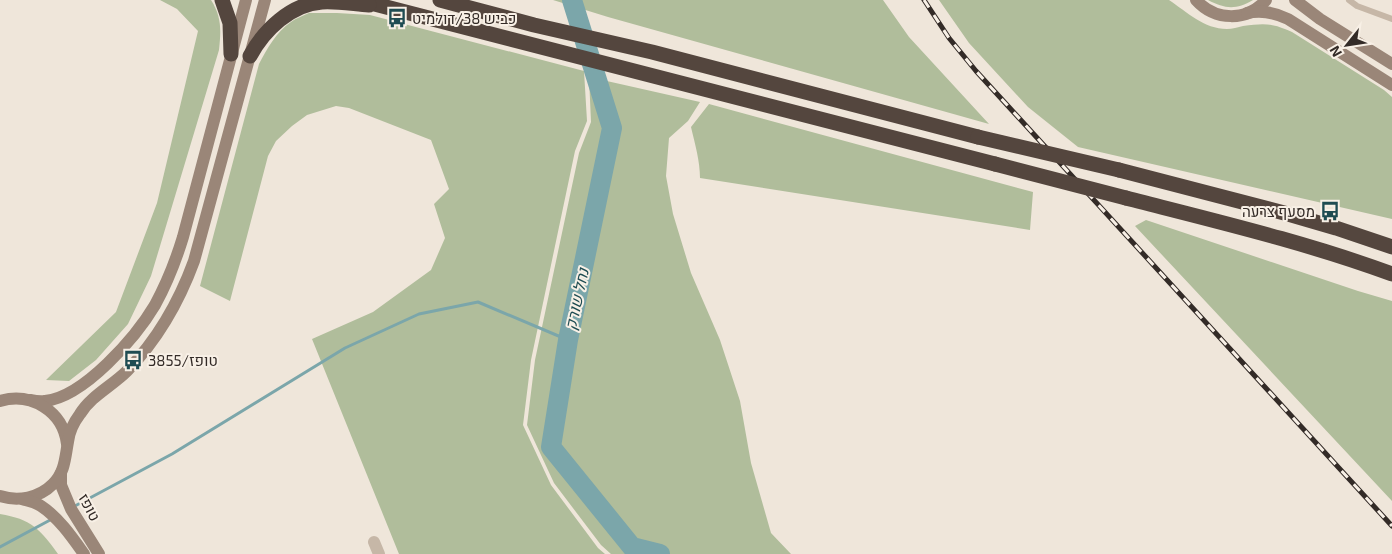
<svg xmlns="http://www.w3.org/2000/svg" width="1392" height="554" viewBox="0 0 1392 554" font-family="'Exo 2',Heebo,sans-serif">
  <rect width="100%" height="100%" fill="#efe6da"/>
  <g fill="#b0bd9b">
    <path d="M160,0H211C222,17 221,31 219,50L151,276L128,324L96,360L69,381L46,380L116,312L157,203L198,31L177,9Z"/>
    <path d="M553,0H883L909,37L989,124L608,17Z"/>
    <path d="M939,0H1169C1187,12 1204,29 1227,29C1232,29 1238,27 1243,26C1265,23 1272,23 1292,32L1384,90L1392,97V219L1078,147L1028,107L969,43Z"/>
    <path d="M1208,0H1253C1236,10 1225,9 1208,0Z"/>
    <path d="M309,13H337L370,15L584,71L587,121L575,151L531,360L523,425L551,485L598,548L605,554H399L312,339L373,312L431,270L445,238L434,204L449,189L431,140L349,108L336,106L307,115L292,126L276,141L268,156L230,301L200,286L259,64C267,49 276,32 291,22C296,18 303,16 309,13Z"/>
    <path d="M589,77L700,102L688,121L669,138L666,176L673,214L691,273L720,340L740,401L751,463L771,533L791,554H611L601,545L554,483L527,425L535,360L579,153L591,122Z"/>
    <path d="M709,104L1033,192L1030,230L700,178C700,161 695,144 691,127Z"/>
    <path d="M1146,220L1358,291L1392,301V501L1135,226Z"/>
    <path d="M0,514C31,519 40,529 58,554H0Z"/>
  </g>
  <g fill="none" stroke-linecap="round" stroke-linejoin="round">
    <g stroke="#7ba6aa" stroke-width="3">
      <path d="M73,507L172,454L345,348L419,314L478,302L568,340"/>
      <path d="M0,547L52,519"/>
    </g>
    <path stroke="#7ba6aa" stroke-width="20" d="M572,0L612,128L568,340L551,447L632,547L660,554"/>
    <path stroke="#c6b7a7" stroke-width="6" d="M1349,0L1357,6L1392,19"/>
    <path stroke="#c6b7a7" stroke-width="12" d="M374,542L379,554"/>
    <g stroke="#9a8678" stroke-width="12">
      <path d="M1196,0C1215,21 1247,22 1266,0"/>
      <path d="M1295,0L1320,19L1392,64"/>
      <path d="M1247,13C1262,10 1274,12 1288,19L1392,85"/>
      <path d="M30,400C35,401 40,402 45,401C84,397 136,337 155,305C167,283 176,260 183,237L246,0"/>
      <path d="M0,401C31,392 63,411 67,444"/>
      <path d="M61,473V485L71,509L99,554"/>
      <path d="M0,496C18,502 39,498 53,484C65,472 65,458 68,442C69,432 74,422 80,414C91,396 112,386 127,371C158,339 179,302 194,261L265,0"/>
      <path d="M22,499C28,501 35,502 41,506C58,517 72,537 84,554"/>
    </g>
    <g stroke="#54463e" stroke-width="15">
      <path d="M222,0L230,23L231,54"/>
      <path d="M359,0L995,164"/>
      <path d="M440,0L534,25L652,52L978,137"/>
      <path d="M250,56C264,30 291,4 322,2C337,1 354,4 369,5"/>
      <path d="M1119,170L1288,214L1336,228L1392,247"/>
      <path d="M1126,198C1215,221 1305,242 1392,274"/>
    </g>
    <defs>
      <path id="rail" d="M924,0L949,38L976,71L1392,526"/>
    </defs>
    <use href="#rail" stroke="#332b27" stroke-width="5"/>
    <use href="#rail" stroke="#f8f0e6" stroke-width="3" stroke-dasharray="9" stroke-linecap="butt"/>
    <g stroke="#54463e" stroke-width="15">
      <path d="M978,137L1119,170"/>
      <path d="M995,164L1126,198"/>
    </g>
  </g>
  <defs>
    <symbol id="bus-bare" viewBox="-9 -9 18 18"><path d="M-5-6H5V4H4V6H2V4H-2V6H-4V4H-5ZM-3.5-4V0h7V-4ZM-3.5 1.2v1.5H-2V1.2ZM2 1.2v1.5H3.5V1.2Z" fill="#1f4c52" stroke="#f8f0e6" stroke-width="2.5" paint-order="stroke"/></symbol>
  </defs>
  <g fill-rule="evenodd">
    <use href="#bus-bare" x="383" y="4" width="28" height="28"/>
    <use href="#bus-bare" x="1316" y="197" width="28" height="28"/>
    <use href="#bus-bare" x="119" y="346" width="28" height="28"/>
  </g>
  <g text-anchor="middle" dominant-baseline="central" stroke-width="4" stroke-linejoin="round" paint-order="stroke">
    <g font-size="15" fill="#332b27" stroke="#f8f0e6" text-anchor="start">
      <text x="412" y="18">כביש 38/דולמיט</text>
      <text x="1315" y="211" text-anchor="end">מסעף צרעה</text>
      <text x="148" y="360">3855/טופז</text>
    </g>
    <g font-size="15" fill="#332b27" stroke="#f8f0e6">
      <text transform="translate(90 507) rotate(62)">טופז</text>
    </g>
    <g font-size="16" font-style="italic" fill="#1f4c52" stroke="#f8f0e6">
      <text transform="translate(576 299) rotate(-78)">נחל שורק</text>
    </g>
  </g>
  <g transform="translate(1347 45) rotate(240)" stroke="#f8f0e6" stroke-width="4" paint-order="stroke">
  <path d="M0-4L9 19L0 12L-9 19Z" fill="#332b27"/>
  <text y="-8" font-size="14" font-weight="bold" text-anchor="middle" fill="#332b27">N</text>
  </g>
</svg>
